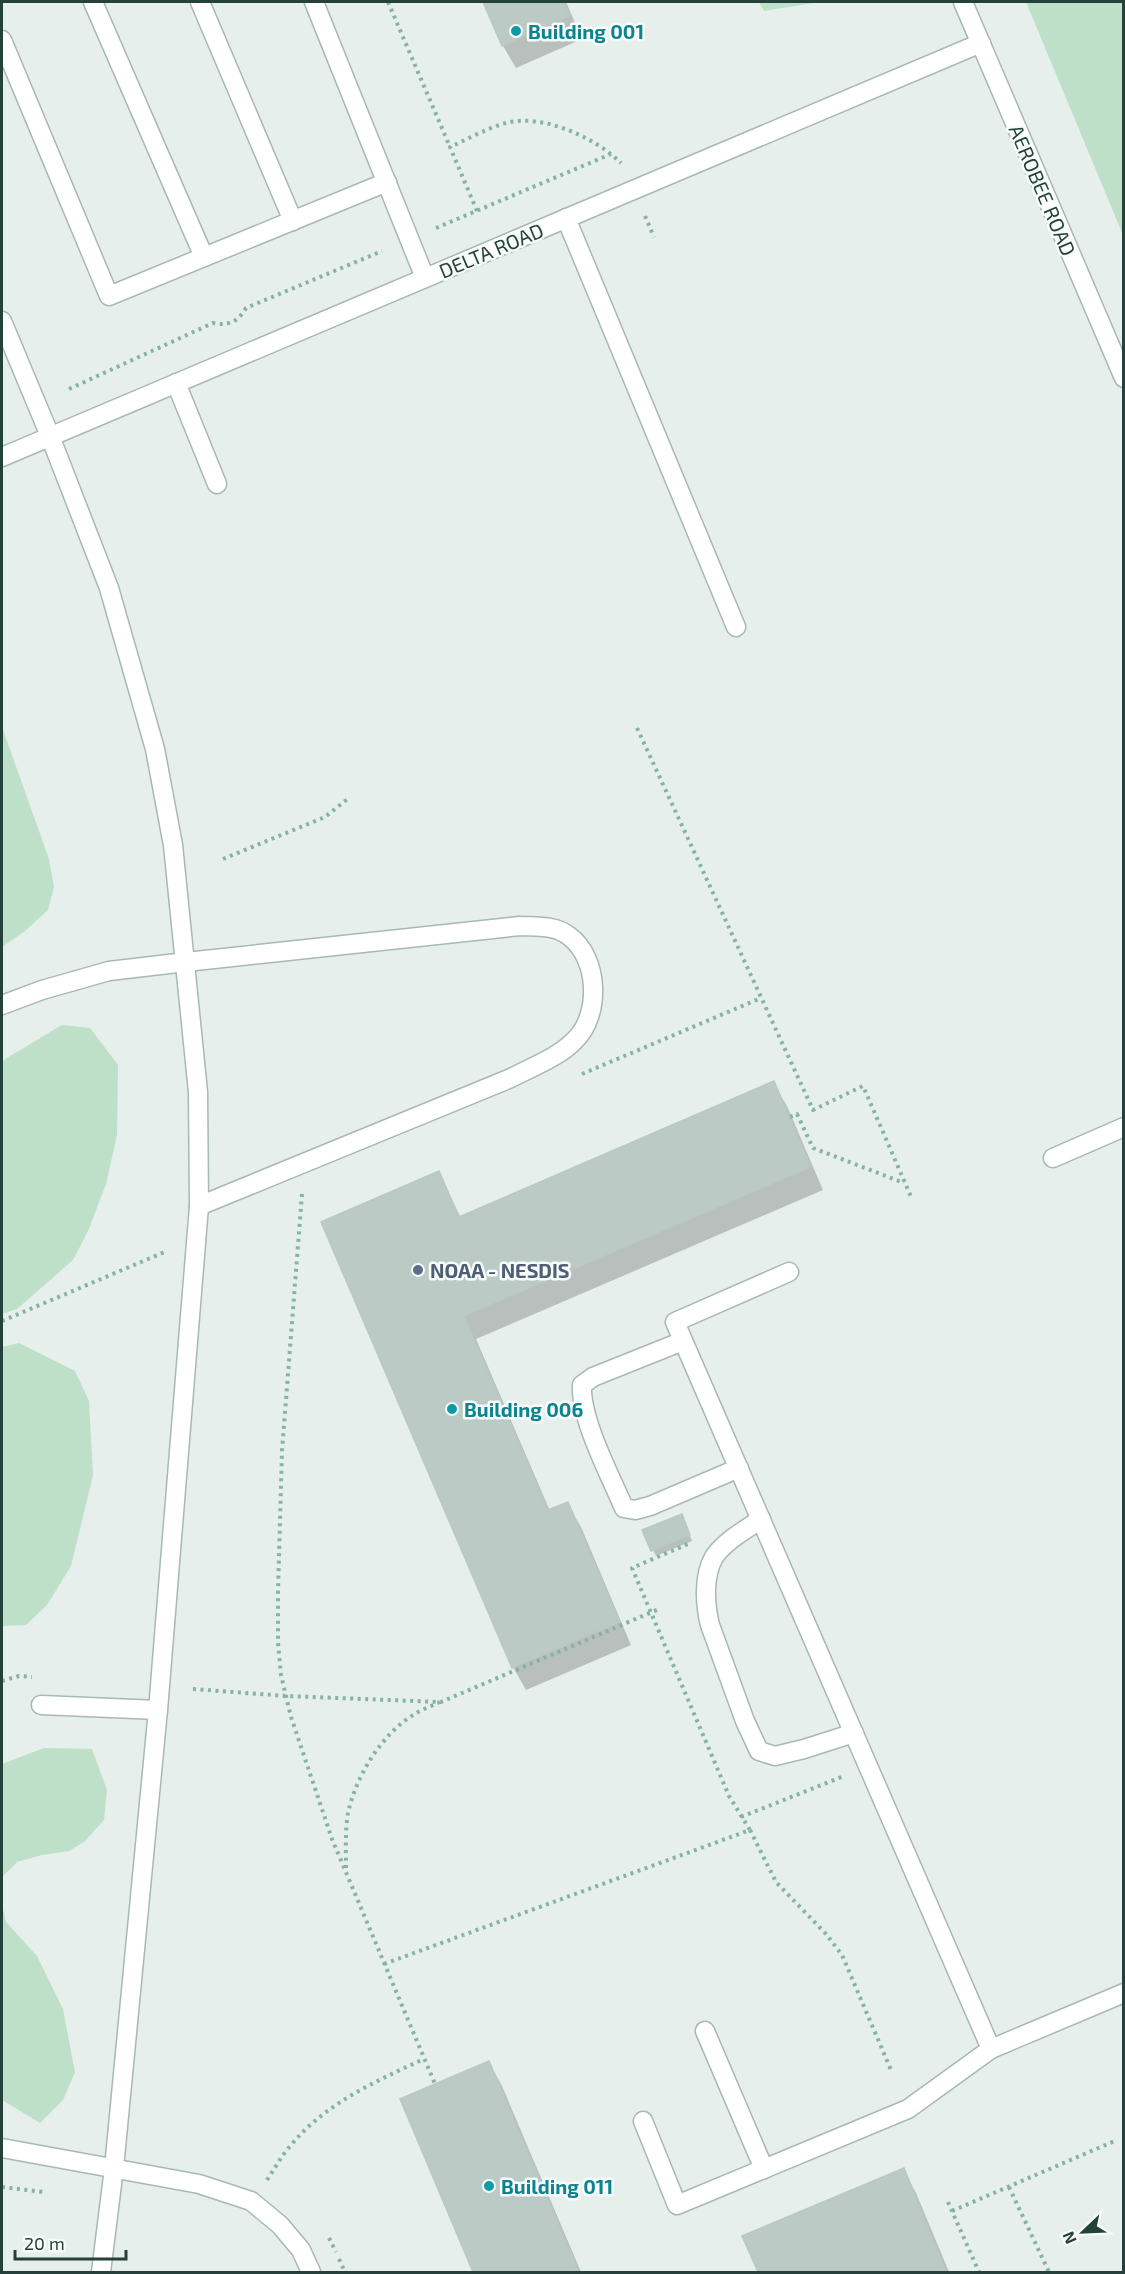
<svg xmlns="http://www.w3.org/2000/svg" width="1125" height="2274" viewBox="0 0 1125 2274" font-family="'Exo 2',sans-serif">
  <rect width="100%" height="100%" fill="#e6efeb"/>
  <g fill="#bfe0c8">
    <path d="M759,2H819L764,11Z"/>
    <path d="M1026,2H1123V235Z"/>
    <path d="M2,727L49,859L54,887L48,910L25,931L2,947Z"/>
    <path d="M62,1025L90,1028L118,1065L117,1135L106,1184L88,1231L73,1260L17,1309L2,1314V1061Z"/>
    <path d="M19,1343L75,1371L89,1401L93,1475L71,1566L47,1605L26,1625L2,1626V1347Z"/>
    <path d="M44,1748L92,1749L107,1790L104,1820L84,1842L69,1851L42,1855L17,1862L2,1877V1764Z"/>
    <path d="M2,1904L6,1922L37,1956L63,2009L75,2072L63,2100L40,2123L2,2100Z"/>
  </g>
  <g fill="#0003">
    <path d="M485,2H566L582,39L516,68L503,46Z"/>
    <path d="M773,1083L787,1106L823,1190L476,1339L550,1511L567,1504L581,1527L631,1645L526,1690L513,1667L438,1173L461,1218Z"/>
    <path d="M684,1521L692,1541L656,1556L644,1531Z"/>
    <path d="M489,2063L502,2086L581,2272H475L402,2100Z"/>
    <path d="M903,2170L916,2193L949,2272H759L744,2237Z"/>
  </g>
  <g fill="#bbcac4" stroke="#b8c9c2" stroke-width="1.5">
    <path d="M483,2H564L570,16L502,46Z"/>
    <path d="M774,1081L811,1167L464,1316L548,1510L568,1502L620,1622L512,1668L321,1222L439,1171L459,1217Z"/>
    <path d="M682,1514L690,1535L651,1551L642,1530Z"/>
    <path d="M489,2061L579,2272H473L400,2099Z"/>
    <path d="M904,2168L946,2272H758L742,2236Z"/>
  </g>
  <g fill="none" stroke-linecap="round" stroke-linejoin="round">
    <defs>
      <g id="lane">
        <path d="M93,2L204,257"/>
        <path d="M200,2L293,221"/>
        <path d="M314,2L425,278"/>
        <path d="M2,40L109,296L387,182"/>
        <path d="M566,218L736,627"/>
        <path d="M176,383L217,484"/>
        <path d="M186,962L520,926C537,927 555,925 569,936C599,958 601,1015 575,1040C559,1057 532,1067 511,1078L199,1206"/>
        <path d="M1053,1158L1124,1127"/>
        <path d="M683,1341L593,1377L582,1385C580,1419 610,1475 624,1508L635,1510L650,1506L739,1468"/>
        <path d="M761,1519C745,1530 725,1541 714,1557C703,1576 705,1605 710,1625L745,1721L759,1751L775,1756L804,1749L854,1733"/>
        <path d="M41,1705L158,1710"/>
        <path d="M705,2031L764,2169"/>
        <path d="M991,2049L1124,1993"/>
        <path d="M643,2121L677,2205L908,2109L991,2049L675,1322L789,1272"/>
        <path d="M2,2148L199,2184L251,2201L280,2225L301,2250L311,2272"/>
      </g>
      <g id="street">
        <path d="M963,2L1124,378"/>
        <path d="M2,321L50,436L109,588L155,749L173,845L198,1092L199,1206L158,1710L114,2168L101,2272"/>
        <path d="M2,457L981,43"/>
        <path d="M2,1005L42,990L109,971L186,962"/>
      </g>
    </defs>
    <use href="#lane" stroke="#a8b8b2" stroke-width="21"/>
    <use href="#street" stroke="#a8b8b2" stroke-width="21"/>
    <g stroke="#86b3a5" stroke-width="4" stroke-dasharray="3 4.5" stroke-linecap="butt">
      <path d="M388,2L450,147"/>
      <path d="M477,211L450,147C468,139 487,128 506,123C542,113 596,138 621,163"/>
      <path d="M645,216L654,237"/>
      <path d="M436,228L611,154"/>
      <path d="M69,389L213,323C228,326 238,322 246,308L382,251"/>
      <path d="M637,728L813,1110L863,1086L912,1199"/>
      <path d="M223,859L325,817L350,797"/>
      <path d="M582,1074L761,998"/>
      <path d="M790,1117L797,1114L813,1148L904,1183"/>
      <path d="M302,1194L282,1451L278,1591V1643L281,1675L291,1717L332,1839L435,2084"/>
      <path d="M2,1321L167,1251"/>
      <path d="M2,1681L19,1676L32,1677"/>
      <path d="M193,1689L286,1696L441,1702L659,1609"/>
      <path d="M741,1817L844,1776"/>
      <path d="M750,1830L776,1882L826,1934L842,1955L891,2070"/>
      <path d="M346,1868C346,1850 345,1830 348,1813C356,1776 382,1733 415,1714C422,1709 432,1706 440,1702"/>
      <path d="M384,1964L750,1830L729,1796L632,1568L688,1544"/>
      <path d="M267,2180C275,2168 282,2155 291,2145C326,2103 376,2081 424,2059"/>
      <path d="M2,2187L44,2192"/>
      <path d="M1009,2187L1049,2272"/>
      <path d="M948,2202L979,2272"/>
      <path d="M952,2211L1117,2140"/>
      <path d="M329,2238L336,2252"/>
      <path d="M339,2259L345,2272"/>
    </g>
    <use href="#lane" stroke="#fff" stroke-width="18"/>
    <use href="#street" stroke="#fff" stroke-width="18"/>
  </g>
  <g fill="#0f9aa8" stroke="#f7fbf9" stroke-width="2">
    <circle cx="516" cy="31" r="6"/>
    <circle cx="452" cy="1409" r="6"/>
    <circle cx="489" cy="2186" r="6"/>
  </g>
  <circle fill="#5c6f8a" stroke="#f7fbf9" stroke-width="2" cx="418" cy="1270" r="6"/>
  <g text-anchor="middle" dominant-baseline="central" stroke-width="5" stroke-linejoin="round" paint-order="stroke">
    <g font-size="20" font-weight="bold" fill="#0d838f" stroke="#f7fbf9" text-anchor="start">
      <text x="528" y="31">Building 001</text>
      <text x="464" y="1409">Building 006</text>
      <text x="501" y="2186">Building 011</text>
    </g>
    <g font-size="20" fill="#24423a" stroke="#f7fbf9">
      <text transform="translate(1043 190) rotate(67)">AEROBEE ROAD</text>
      <text transform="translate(491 250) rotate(-23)">DELTA ROAD</text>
    </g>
    <g font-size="20" font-weight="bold" fill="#4e5e75" stroke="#f7fbf9" text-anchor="start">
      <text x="430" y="1270">NOAA - NESDIS</text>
    </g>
  </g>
  <rect width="1125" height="2274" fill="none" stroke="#24423a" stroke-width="6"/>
  <g transform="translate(1083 2232) rotate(247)" stroke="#f7fbf9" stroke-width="4.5" paint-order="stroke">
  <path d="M0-4.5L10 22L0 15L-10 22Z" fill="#24423a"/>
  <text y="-9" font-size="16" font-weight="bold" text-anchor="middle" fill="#24423a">N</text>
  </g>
  <path d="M15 2250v9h111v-9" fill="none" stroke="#24423a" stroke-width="3"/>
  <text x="24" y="2250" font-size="18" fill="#24423a" stroke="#f7fbf9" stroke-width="4.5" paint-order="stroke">20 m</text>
</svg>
